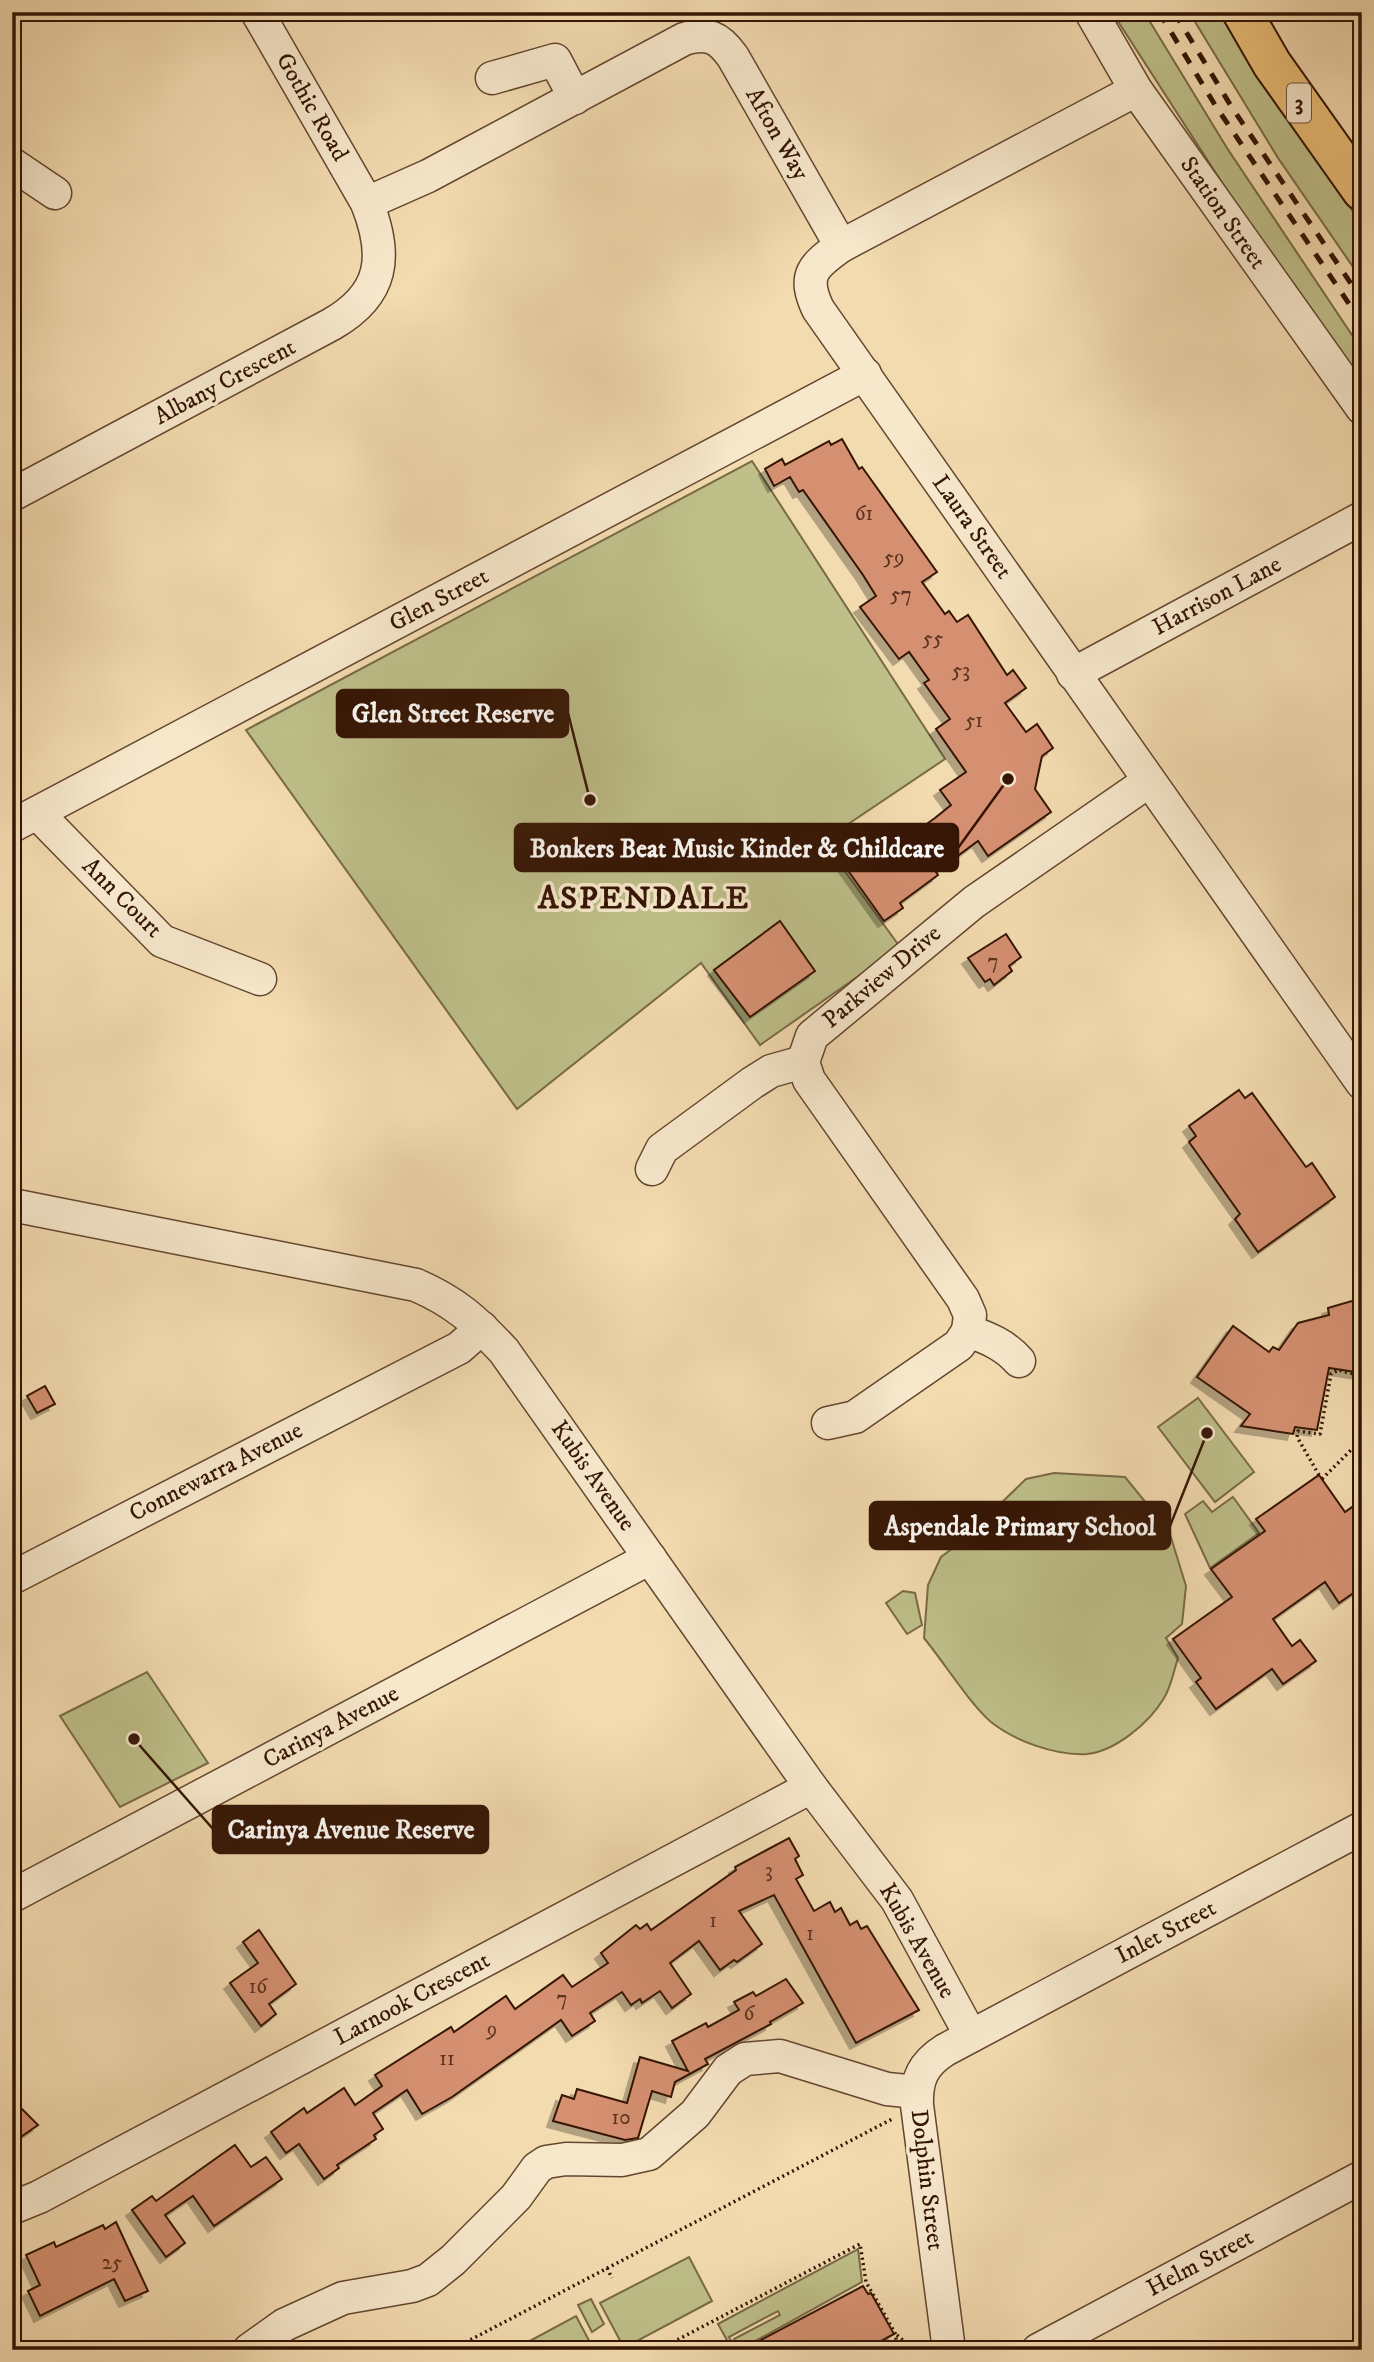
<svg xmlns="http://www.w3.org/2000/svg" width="1374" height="2362" viewBox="0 0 1374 2362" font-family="'IM FELL DW Pica',serif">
  <defs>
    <filter id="shadow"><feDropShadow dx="-6" dy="6" stdDeviation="0" flood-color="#0004"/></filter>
  </defs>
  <rect width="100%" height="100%" fill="#f3dbb0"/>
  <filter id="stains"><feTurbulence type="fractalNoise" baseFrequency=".00286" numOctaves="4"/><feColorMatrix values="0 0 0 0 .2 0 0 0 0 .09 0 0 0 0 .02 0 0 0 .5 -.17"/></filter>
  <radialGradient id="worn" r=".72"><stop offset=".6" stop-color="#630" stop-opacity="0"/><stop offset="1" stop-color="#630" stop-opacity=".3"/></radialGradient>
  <g fill="#bebf89" stroke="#796a46" stroke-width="2">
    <path d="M1112,12H1144L1227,148L1362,350V390L1279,271Z"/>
    <path d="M1189,12H1218L1362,225V280L1278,158Z"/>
    <path d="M752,461L945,759L823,841L900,947L760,1045L701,963L517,1109L246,730Z"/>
    <path d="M1198,1398L1254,1472L1215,1502L1158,1427Z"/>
    <path d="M1054,1473L1125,1477L1169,1531L1186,1586L1182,1624L1166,1638L1178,1658C1174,1670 1171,1687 1164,1698C1150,1722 1116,1751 1087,1754C1056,1756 1015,1741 991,1722C970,1704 943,1661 924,1638L928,1585L941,1557L961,1542L1026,1479Z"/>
    <path d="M1233,1497L1259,1533L1210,1568L1185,1514L1203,1501L1212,1512Z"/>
    <path d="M903,1591L915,1593L922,1625L907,1634L886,1603Z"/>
    <path d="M147,1672L208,1763L120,1807L60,1716Z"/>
    <path d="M858,2249L862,2282L739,2350H736L739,2348L734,2339L780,2315L778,2311L729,2337L731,2341L728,2342L718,2324Z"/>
    <path d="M689,2257L712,2301L624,2348L600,2303Z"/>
    <path d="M591,2299L604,2324L592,2332L578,2305Z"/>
    <path d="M576,2316L594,2350H513Z"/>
  </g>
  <g fill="#d59071" stroke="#341404" stroke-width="2" filter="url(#shadow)">
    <path d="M842,439L859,469L862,467L937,572L922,582L945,614L949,611L957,622L968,615L1007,675L1013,670L1026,688L1005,703L1026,732L1037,724L1053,748L1042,756L1035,789L1051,812L988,856L978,841L936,872L938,875L900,903L903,908L884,921L844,865L873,844L882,856L935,818L951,805L940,790L966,772L936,729L950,719L924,683L929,680L909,652L899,659L860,607L876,596L863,575L803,490L799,492L790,477L774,486L765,469L782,459L785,465L829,441L831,445Z"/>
    <path d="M780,921L815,971L750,1017L714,970Z"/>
    <path d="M1006,934L1021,957L1009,966L1012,971L994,985L990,979L985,982L968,958Z"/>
    <path d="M1239,1090L1245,1098L1252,1093L1306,1167L1312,1163L1335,1197L1258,1252L1235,1219L1240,1214L1189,1142L1196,1136L1189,1126Z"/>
    <path d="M1362,1298V1373L1329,1368L1317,1430L1295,1427L1293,1434L1241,1426L1250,1414L1197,1377L1233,1326L1269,1352L1273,1347L1279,1350L1298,1323L1329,1315L1328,1308Z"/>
    <path d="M45,1386L55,1404L37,1413L27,1396Z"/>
    <path d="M1319,1475L1345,1512L1362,1500V1587L1339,1603L1325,1582L1273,1619L1292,1646L1300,1640L1316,1661L1283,1684L1272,1669L1216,1709L1196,1682L1201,1678L1173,1639L1232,1597L1211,1569L1265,1531L1256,1519Z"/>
    <path d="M789,1838L799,1856L795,1859L803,1875L796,1879L814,1911L830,1902L835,1912L841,1908L850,1925L857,1921L861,1929L867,1926L919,2010L856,2043L774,1895L739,1911L762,1944L737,1962L734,1960L720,1970L699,1941L670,1963L691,1994L672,2008L660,1991L642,2003L640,1999L631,2005L622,1992L590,2013L595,2021L572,2036L561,2020L452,2097L422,2114L407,2090L373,2113L383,2129L374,2135L376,2139L337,2165L339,2168L324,2179L299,2144L286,2153L271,2132L304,2108L307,2113L344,2088L355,2105L382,2086L375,2075L451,2027L454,2032L506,1996L515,2009L563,1975L572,1987L608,1963L601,1953L636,1925L640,1929L647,1924L651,1930L736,1870L735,1867Z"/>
    <path d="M259,1930L296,1984L269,2004L276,2014L261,2026L230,1983L258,1963L243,1942Z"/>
    <path d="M786,1979L803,2003L770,2022L771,2024L705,2059L708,2064L675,2082L671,2097L652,2091L638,2138L625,2140L553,2121L562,2095L574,2099L577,2089L627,2103L640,2057L688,2071L672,2041L706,2023L708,2027L739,2010L734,2002L753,1992L756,1996Z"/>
    <path d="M12,2099L38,2125L12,2143Z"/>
    <path d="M235,2145L251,2167L266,2157L282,2179L214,2226L193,2196L165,2215L185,2243L166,2257L132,2210L152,2196L156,2201Z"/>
    <path d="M116,2222L148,2291L125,2301L114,2279L40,2316L28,2291L40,2285L26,2255L54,2242L56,2247L103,2225L105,2229Z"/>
    <path d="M863,2286L868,2294L871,2293L894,2334L865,2350H742Z"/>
  </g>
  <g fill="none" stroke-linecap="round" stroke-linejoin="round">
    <defs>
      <g id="minor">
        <path d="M1091,12L1136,90L1362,408"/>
        <path d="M492,78L555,60L575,98"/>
        <path d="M1136,90L841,246C813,266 802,275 818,309L1362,1083"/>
        <path d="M12,164L55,193"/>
        <path d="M367,203L428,176L684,39C708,32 719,37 733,57L841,246"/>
        <path d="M12,495L332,324C384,294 388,256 367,203L257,12"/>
        <path d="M1073,674L1362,518"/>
        <path d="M37,813L162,941L260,979"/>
        <path d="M12,826L865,374"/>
        <path d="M652,1169L662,1149L752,1083L771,1071L803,1062"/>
        <path d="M12,1205L416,1285C455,1302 475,1320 504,1351L811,1787L897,1900L971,2036"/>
        <path d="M1019,1361C1005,1345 988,1338 968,1331L970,1315L963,1299L809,1080L803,1062L812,1036L974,902L1149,781"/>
        <path d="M828,1423L855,1417L959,1345L968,1331"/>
        <path d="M12,1578L459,1348L482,1328"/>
        <path d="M12,1896L650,1558"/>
        <path d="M12,2208L39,2197L811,1787"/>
        <path d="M249,2350L284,2325L343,2298L412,2286L428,2280L453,2260L516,2197L537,2168L546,2162L566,2159L622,2160L649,2154L695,2114L728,2070L745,2059L780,2056L887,2089L917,2092"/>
        <path d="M949,2350L917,2105C916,2079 923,2064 945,2050L1362,1828"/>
        <path d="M1038,2350L1362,2177"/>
      </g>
      <path id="highway" d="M1242,12L1272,64L1362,191"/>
    </defs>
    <use href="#minor" stroke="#64462f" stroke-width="35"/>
    <use href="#highway" stroke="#341404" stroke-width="42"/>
    <g stroke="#341404" stroke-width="3.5" stroke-dasharray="2 3.5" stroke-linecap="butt">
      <path d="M1319,1475L1297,1437L1298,1431L1320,1434L1331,1374L1338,1370L1362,1376"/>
      <path d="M1322,1479L1362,1439"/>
      <path d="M607,2268L612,2278"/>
      <path d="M897,2335L914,2350"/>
      <path d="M451,2350L894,2118"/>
      <path d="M658,2350L860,2244L866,2282L895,2333L898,2350"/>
    </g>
    <use href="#minor" stroke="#f7e8cc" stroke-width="32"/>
    <use href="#highway" stroke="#eabe78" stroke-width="38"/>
    <g stroke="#341404" stroke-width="5" stroke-dasharray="12 12" stroke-linecap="butt">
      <path d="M1159,12L1215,105L1362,323"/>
      <path d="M1174,12L1231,106L1362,300"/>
    </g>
  </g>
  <g text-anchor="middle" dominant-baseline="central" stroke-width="7" stroke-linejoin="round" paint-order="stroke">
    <g font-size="21" fill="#5c331f">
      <text x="864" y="514">61</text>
      <text x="894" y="558">59</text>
      <text x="901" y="595">57</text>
      <text x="933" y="639">55</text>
      <text x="961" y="671">53</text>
      <text x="974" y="721">51</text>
      <text x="993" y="962">7</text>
      <text x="769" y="1871">3</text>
      <text x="713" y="1921">1</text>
      <text x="810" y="1934">1</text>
      <text x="258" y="1987">16</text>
      <text x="562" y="1999">7</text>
      <text x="749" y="2014">6</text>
      <text x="492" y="2030">9</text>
      <text x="447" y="2059">11</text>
      <text x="621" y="2118">10</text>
      <text x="112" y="2263">25</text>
    </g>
    <rect fill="#f7e8cc" stroke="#6e5440" stroke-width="2" x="1287" y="83.5" width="24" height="39" rx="5"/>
    <g font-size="23" font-weight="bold" fill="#341404">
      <text x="1299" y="103">3</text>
    </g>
    <g font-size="24" fill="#341404" stroke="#f7e8cc">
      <text transform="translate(312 107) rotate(60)">Gothic Road</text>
      <text transform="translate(777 134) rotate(60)">Afton Way</text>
      <text transform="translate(1223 213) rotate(55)">Station Street</text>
      <text transform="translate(225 382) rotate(-28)">Albany Crescent</text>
      <text transform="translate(972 527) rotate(55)">Laura Street</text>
      <text transform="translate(1217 596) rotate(-28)">Harrison Lane</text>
      <text transform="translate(439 600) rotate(-28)">Glen Street</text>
      <text transform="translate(122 898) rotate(45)">Ann Court</text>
      <text transform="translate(882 977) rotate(-40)">Parkview Drive</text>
      <text transform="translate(216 1472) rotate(-27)">Connewarra Avenue</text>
      <text transform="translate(593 1476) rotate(55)">Kubis Avenue</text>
      <text transform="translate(331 1727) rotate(-28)">Carinya Avenue</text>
      <text transform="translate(1166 1932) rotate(-28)">Inlet Street</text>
      <text transform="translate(917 1941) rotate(60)">Kubis Avenue</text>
      <text transform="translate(412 1999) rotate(-28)">Larnook Crescent</text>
      <text transform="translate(927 2180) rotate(83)">Dolphin Street</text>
      <text transform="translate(1200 2263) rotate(-28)">Helm Street</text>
    </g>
    <g font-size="32" font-weight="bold" letter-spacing="2" fill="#341404" stroke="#f7e8cc">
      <text x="644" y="899">ASPENDALE</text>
    </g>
  </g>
  <path fill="none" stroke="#341404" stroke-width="2.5" d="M590 800L568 713M1008 779L958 848M1207 1433L1170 1526M134 1739L213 1829"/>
  <g fill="#341404" stroke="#f7e8cc" stroke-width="2.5">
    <circle cx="590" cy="800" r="7"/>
    <circle cx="1008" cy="779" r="7"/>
    <circle cx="1207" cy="1433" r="7"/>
    <circle cx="134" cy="1739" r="7"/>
  </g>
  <g fill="#341404" stroke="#341404" stroke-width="2.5">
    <rect x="337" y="690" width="231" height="47" rx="7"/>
    <rect x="515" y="824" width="443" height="47" rx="7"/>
    <rect x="870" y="1502" width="300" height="47" rx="7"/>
    <rect x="213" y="1806" width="275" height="47" rx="7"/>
  </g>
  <g font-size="26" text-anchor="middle" font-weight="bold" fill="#fff">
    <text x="453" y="722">Glen Street Reserve</text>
    <text x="737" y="857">Bonkers Beat Music Kinder &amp; Childcare</text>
    <text x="1020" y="1535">Aspendale Primary School</text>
    <text x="351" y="1838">Carinya Avenue Reserve</text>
  </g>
  <rect width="1374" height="2362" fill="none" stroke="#f3dbb0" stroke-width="42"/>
  <rect x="14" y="14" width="1346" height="2334" fill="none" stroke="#341404" stroke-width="3.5"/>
  <rect x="21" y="21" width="1332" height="2320" fill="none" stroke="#341404" stroke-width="2"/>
  <rect width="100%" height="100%" filter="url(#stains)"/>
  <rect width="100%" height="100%" fill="url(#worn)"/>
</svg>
